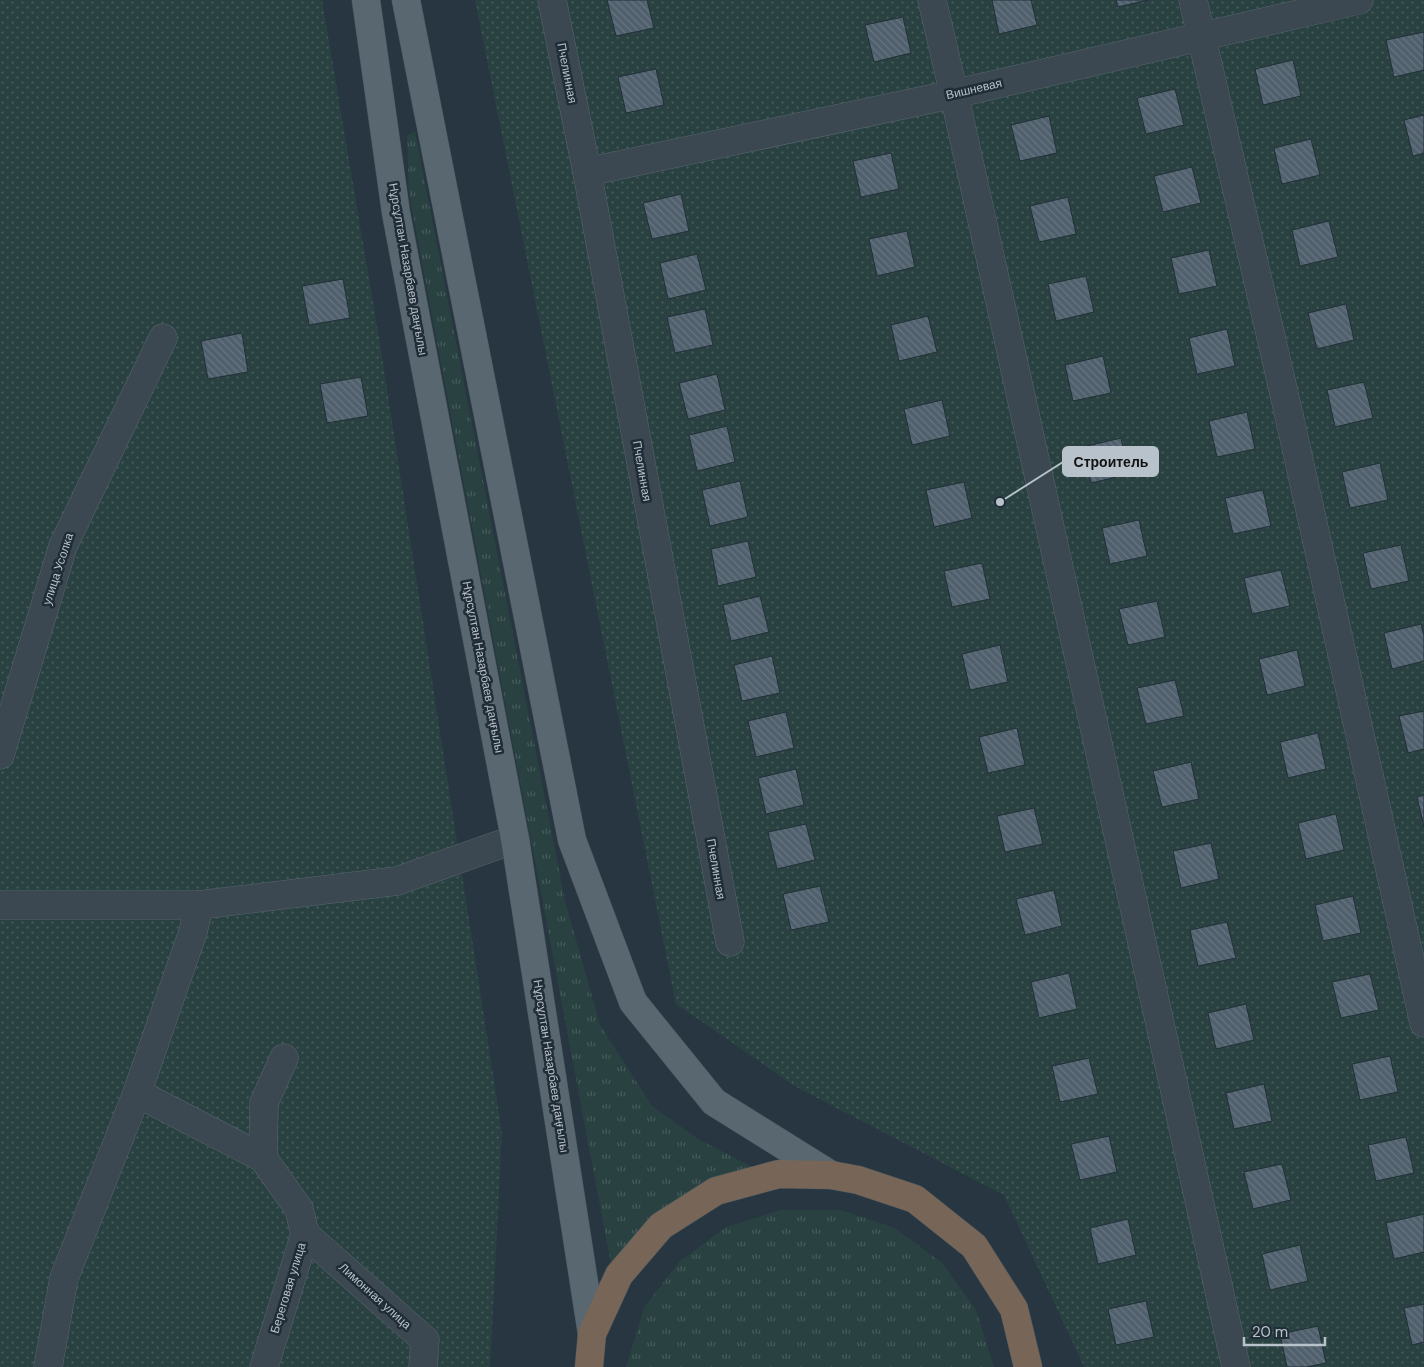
<svg xmlns="http://www.w3.org/2000/svg" width="1424" height="1367" viewBox="0 0 1424 1367" font-family="'DM Sans',sans-serif">
  <defs>
    <pattern id="grass-tufts" width="24" height="20" patternUnits="userSpaceOnUse" patternTransform="scale(1.25)"><rect width="24" height="20" fill="#294241"/><path d="M3 7l-1-3M5 7V3M7 7l1-3M15 17l-1-3M17 17v-4M19 17l1-3" fill="none" stroke="#465c5b"/></pattern>
    <pattern id="garden-dots" width="8" height="8" patternUnits="userSpaceOnUse" patternTransform="scale(1.25)"><rect width="8" height="8" fill="#294241"/><path d="M2 2h.1M6 6h.1" fill="none" stroke="#465c5b" stroke-width="1.8" stroke-linecap="round"/></pattern>
    <pattern id="building-back-hatch" width="6" height="6" patternUnits="userSpaceOnUse" patternTransform="scale(1.25)"><rect width="6" height="6" fill="#50606c"/><path d="M-1 5l2 2M0 0l6 6M5-1l2 2" fill="none" stroke="#677580"/></pattern>
  </defs>
  <rect width="100%" height="100%" fill="#273641"/>
  <g fill="url(#grass-tufts)">
    <path d="M415,132L565,901L600,1025L652,1106L698,1139L758,1170L611,1264L409,193L407,135Z"/>
    <path d="M781,1210H840L895,1228L942,1263L976,1310L994,1367H626L644,1308L679,1262L726,1227Z"/>
  </g>
  <g fill="url(#garden-dots)">
    <path d="M0,0H322L380,344L502,1133L490,1367H0Z"/>
    <path d="M475,0H1424V1367H1084L1004,1195L798,1088L676,1004Z"/>
  </g>
  <g fill="url(#building-back-hatch)" stroke="#222f38">
    <path d="M607,0H647L654,28L616,36Z"/>
    <path d="M992,0H1031L1037,25L999,34Z"/>
    <path d="M1116,0H1148L1118,7Z"/>
    <path d="M903,17L911,53L874,62L865,25Z"/>
    <path d="M1424,32V70L1394,77L1386,40Z"/>
    <path d="M1293,60L1301,96L1263,105L1255,69Z"/>
    <path d="M656,69L664,105L626,113L618,77Z"/>
    <path d="M1175,89L1184,125L1146,134L1137,98Z"/>
    <path d="M1424,115V153L1413,156L1404,120Z"/>
    <path d="M1049,116L1057,153L1020,161L1011,125Z"/>
    <path d="M1311,139L1320,175L1282,184L1274,148Z"/>
    <path d="M891,153L899,189L861,197L853,161Z"/>
    <path d="M1192,167L1201,203L1163,212L1154,176Z"/>
    <path d="M681,194L689,231L652,239L643,203Z"/>
    <path d="M1068,197L1076,234L1039,242L1030,206Z"/>
    <path d="M1329,221L1338,257L1300,266L1292,230Z"/>
    <path d="M907,231L915,267L877,276L869,239Z"/>
    <path d="M1209,250L1217,286L1179,294L1171,258Z"/>
    <path d="M697,254L706,290L668,299L660,263Z"/>
    <path d="M1086,276L1094,312L1056,321L1048,284Z"/>
    <path d="M343,279L350,318L309,325L302,286Z"/>
    <path d="M1346,304L1354,340L1317,349L1308,313Z"/>
    <path d="M705,309L713,345L675,353L667,317Z"/>
    <path d="M928,316L937,352L899,361L891,325Z"/>
    <path d="M1227,329L1235,366L1197,374L1189,338Z"/>
    <path d="M242,333L248,372L208,379L201,341Z"/>
    <path d="M1103,356L1111,393L1073,401L1065,365Z"/>
    <path d="M717,374L725,410L688,419L679,383Z"/>
    <path d="M361,377L368,416L327,423L320,384Z"/>
    <path d="M1364,382L1373,418L1335,427L1327,390Z"/>
    <path d="M942,400L950,436L912,445L904,409Z"/>
    <path d="M1247,412L1255,449L1217,457L1209,421Z"/>
    <path d="M727,426L735,462L697,471L689,435Z"/>
    <path d="M1121,438L1129,474L1091,483L1083,447Z"/>
    <path d="M1380,463L1388,500L1350,508L1342,472Z"/>
    <path d="M740,481L748,517L710,526L702,490Z"/>
    <path d="M964,482L972,518L934,527L926,490Z"/>
    <path d="M1263,490L1271,526L1233,534L1225,498Z"/>
    <path d="M1139,520L1147,556L1110,564L1102,528Z"/>
    <path d="M748,541L756,577L718,586L711,549Z"/>
    <path d="M1401,545L1409,581L1371,589L1363,553Z"/>
    <path d="M982,563L990,599L952,607L944,571Z"/>
    <path d="M1281,570L1290,606L1252,614L1244,578Z"/>
    <path d="M760,596L769,632L731,641L723,605Z"/>
    <path d="M1157,601L1165,637L1128,645L1119,609Z"/>
    <path d="M1421,624L1424,636V661L1392,669L1384,633Z"/>
    <path d="M1000,645L1008,682L970,690L962,654Z"/>
    <path d="M1297,650L1305,686L1267,695L1259,659Z"/>
    <path d="M772,656L780,693L742,701L734,665Z"/>
    <path d="M1175,680L1184,716L1146,724L1137,688Z"/>
    <path d="M1424,711V749L1408,753L1399,716Z"/>
    <path d="M786,712L794,748L756,757L748,721Z"/>
    <path d="M1017,728L1025,765L988,773L979,737Z"/>
    <path d="M1318,733L1326,769L1288,778L1280,742Z"/>
    <path d="M1191,762L1199,799L1162,807L1153,771Z"/>
    <path d="M796,769L804,805L766,814L758,778Z"/>
    <path d="M1424,795V827L1417,797Z"/>
    <path d="M1034,808L1043,844L1005,852L997,816Z"/>
    <path d="M1336,814L1344,850L1306,859L1298,823Z"/>
    <path d="M806,824L815,860L777,869L768,832Z"/>
    <path d="M1211,843L1219,879L1181,888L1173,851Z"/>
    <path d="M820,886L829,922L791,930L783,894Z"/>
    <path d="M1054,890L1062,926L1025,935L1016,899Z"/>
    <path d="M1353,896L1361,933L1323,941L1315,905Z"/>
    <path d="M1227,922L1236,958L1198,966L1190,930Z"/>
    <path d="M1069,973L1077,1009L1039,1018L1031,982Z"/>
    <path d="M1370,974L1379,1010L1341,1018L1332,982Z"/>
    <path d="M1246,1004L1254,1040L1216,1049L1208,1013Z"/>
    <path d="M1390,1056L1398,1092L1360,1100L1352,1064Z"/>
    <path d="M1089,1058L1098,1094L1060,1102L1052,1066Z"/>
    <path d="M1264,1084L1272,1121L1234,1129L1226,1093Z"/>
    <path d="M1109,1136L1117,1172L1080,1180L1071,1144Z"/>
    <path d="M1406,1137L1414,1173L1376,1181L1368,1145Z"/>
    <path d="M1282,1164L1291,1200L1253,1209L1244,1172Z"/>
    <path d="M1424,1214V1252L1394,1259L1386,1223Z"/>
    <path d="M1128,1219L1136,1255L1098,1264L1090,1228Z"/>
    <path d="M1300,1245L1308,1281L1270,1290L1262,1254Z"/>
    <path d="M1146,1301L1154,1337L1116,1345L1108,1309Z"/>
    <path d="M1424,1304V1342L1412,1345L1404,1308Z"/>
    <path d="M1318,1326L1326,1363L1306,1367H1287L1280,1334Z"/>
  </g>
  <g fill="none" stroke-linecap="round" stroke-linejoin="round">
    <defs>
      <g id="minor">
        <path d="M552,0L587,172L730,942"/>
        <path d="M932,0L954,94L1236,1367"/>
        <path d="M1193,0L1286,402L1424,1023"/>
        <path d="M587,172L954,94L1359,0"/>
        <path d="M0,755L63,546L163,338"/>
        <path d="M0,905H199L193,932L137,1093L263,1158L299,1209L305,1234L264,1367"/>
        <path d="M199,905L397,881L515,839"/>
        <path d="M263,1158L264,1103L284,1058"/>
        <path d="M305,1234L425,1340L423,1367"/>
        <path d="M48,1367L64,1278L137,1093"/>
      </g>
      <g id="major">
        <path d="M366,0L396,213L515,839L592,1334"/>
        <path d="M406,0L572,840L633,1002L714,1102L831,1175"/>
      </g>
      <path id="highway" d="M589,1367L592,1334L619,1275L661,1226L716,1191L779,1174L831,1175L858,1180L915,1199L974,1246L1014,1309L1028,1367"/>
    </defs>
    <use href="#minor" stroke="#59656e" stroke-width="29"/>
    <use href="#major" stroke="#45515a" stroke-width="29"/>
    <use href="#highway" stroke="#46525b" stroke-width="29"/>
    <use href="#minor" stroke="#3b4851" stroke-width="28"/>
    <use href="#major" stroke="#596771" stroke-width="28"/>
    <use href="#highway" stroke="#776658" stroke-width="28"/>
  </g>
  <g text-anchor="middle" dominant-baseline="central" stroke-width="5" stroke-linejoin="round" paint-order="stroke">
    <g font-size="12" fill="#b8c2cb" stroke="#202d37">
      <text transform="translate(567 73) rotate(79)">Пчелинная</text>
      <text transform="translate(974 89) rotate(-13)">Вишневая</text>
      <text transform="translate(408 269) rotate(80)">Нұрсұлтан Назарбаев даңғылы</text>
      <text transform="translate(642 471) rotate(80)">Пчелинная</text>
      <text transform="translate(58 569) rotate(-72)">улица Усолка</text>
      <text transform="translate(483 667) rotate(79)">Нұрсұлтан Назарбаев даңғылы</text>
      <text transform="translate(716 869) rotate(80)">Пчелинная</text>
      <text transform="translate(551 1066) rotate(81)">Нұрсұлтан Назарбаев даңғылы</text>
      <text transform="translate(288 1288) rotate(-73)">Береговая улица</text>
      <text transform="translate(375 1296) rotate(42)">Лимонная улица</text>
    </g>
  </g>
  <path fill="none" stroke="#b8c2cb" stroke-width="2" d="M1000 502L1063 462"/>
  <circle fill="#b8c2cb" stroke="#202d37" stroke-width="2" cx="1000" cy="502" r="5"/>
  <rect fill="#b8c2cb" stroke="#b8c2cb" stroke-width="2" x="1063" y="447" width="95" height="29" rx="5"/>
  <g font-size="14" text-anchor="middle" font-weight="bold" fill="#111">
    <text x="1111" y="467">Строитель</text>
  </g>
  <path d="M1244 1337v8h81v-8" fill="none" stroke="#b8c2cb" stroke-width="2.5"/>
  <text x="1252" y="1337" font-size="15" fill="#b8c2cb" stroke="#202d37" stroke-width="4" paint-order="stroke">20 m</text>
</svg>
